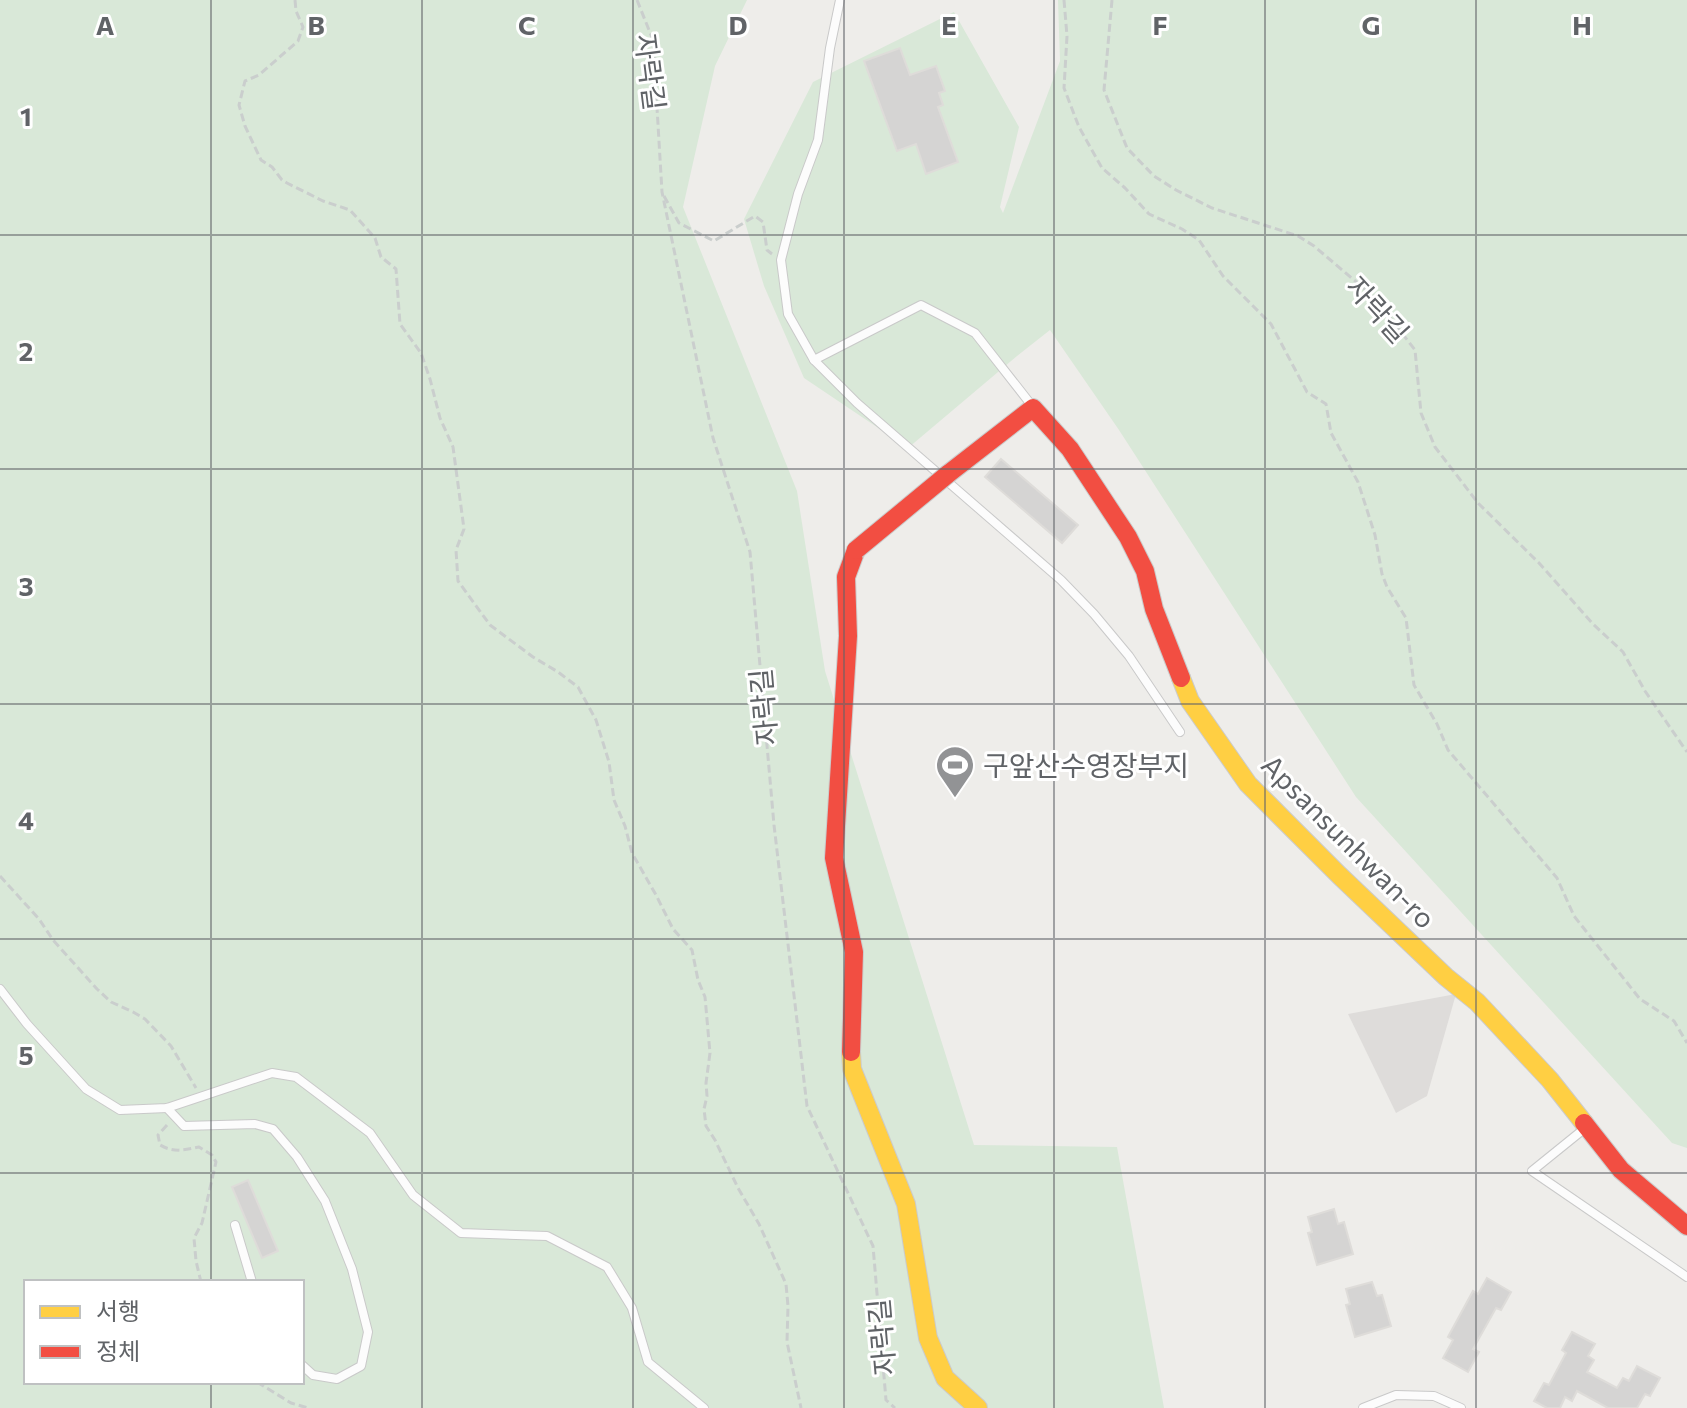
<svg xmlns="http://www.w3.org/2000/svg" width="1687" height="1408" viewBox="0 0 1687 1408" font-family="Commissioner,'Noto Sans KR',sans-serif">
  <rect width="100%" height="100%" fill="#eeedea"/>
  <path fill="#dedcda" d="M1456,994L1427,1096L1396,1113L1348,1014Z"/>
  <g fill="#d9e8d8" fill-rule="evenodd">
    <path d="M0,0H747L715,66L683,207L797,491L825,671L974,1145L1117,1147L1164,1408H0ZM26,1282H302V1382H26Z"/>
    <path d="M1058,0H1687V1148L1672,1143L1356,797L1119,430L1050,330L1017,356L908,448L804,378L764,286L744,219L813,82L954,12L1019,127L1000,207L1003,213L1060,61Z"/>
  </g>
  <g fill="#d5d4d3" stroke="#dedcd9" stroke-width="2">
    <path d="M900,48L910,75L936,66L945,91L939,93L943,105L938,107L958,162L926,174L916,144L897,151L864,61Z"/>
    <path d="M1001,459L1078,525L1062,543L985,477Z"/>
    <path d="M248,1180L278,1251L262,1258L232,1187Z"/>
    <path d="M1334,1209L1338,1224L1344,1222L1353,1254L1317,1265L1308,1233L1312,1232L1308,1217Z"/>
    <path d="M1487,1278L1511,1292L1501,1310L1496,1308L1473,1349L1479,1352L1468,1372L1443,1358L1453,1340L1448,1337L1473,1291L1478,1294Z"/>
    <path d="M1372,1282L1377,1296L1382,1295L1391,1326L1355,1337L1346,1305L1350,1304L1346,1289Z"/>
    <path d="M1572,1332L1595,1344L1588,1356L1594,1360L1587,1372L1617,1388L1623,1378L1629,1381L1637,1366L1660,1378L1650,1396L1645,1394L1637,1408H1608L1577,1391L1572,1401L1565,1397L1560,1408H1547L1534,1401L1544,1383L1549,1385L1566,1353L1562,1350Z"/>
  </g>
  <g fill="none" stroke-linecap="round" stroke-linejoin="round">
    <defs>
      <g id="lane">
        <path d="M840,0L830,48L818,140L798,194L781,260L788,314L814,360L921,305L975,333L1033,407"/>
        <path d="M814,360L857,403L1061,580L1094,614L1129,656L1180,732"/>
        <path d="M0,989L27,1024L86,1089L120,1110L167,1108L272,1073L296,1077L370,1133L413,1195L461,1233L547,1236L607,1267L632,1308L648,1362L704,1408"/>
        <path d="M167,1108L184,1126L255,1124L273,1129L297,1157L325,1201L352,1269L368,1332L361,1366L337,1379L313,1375L302,1365"/>
        <path d="M1584,1129L1532,1171L1687,1277"/>
        <path d="M235,1225L252,1282"/>
        <path d="M1363,1408L1396,1395L1434,1396L1461,1408"/>
      </g>
      <g id="slow">
        <path d="M1181,678L1190,701L1248,784L1339,875L1446,977L1477,1002L1550,1080L1584,1123"/>
        <path d="M851,1052L852,1069L906,1204L928,1338L945,1378L978,1408"/>
      </g>
      <g id="jam">
        <path d="M948,474L1033,408L1070,449L1128,537L1145,571L1154,609L1181,678"/>
        <path d="M851,1052L854,952L834,858L848,636L846,577L856,550"/>
        <path d="M1584,1123L1621,1170L1687,1226"/>
      </g>
    </defs>
    <use href="#lane" stroke="#c9c9c9" stroke-width="10"/>
    <use href="#slow" stroke="#cbcbcb" stroke-width="20"/>
    <use href="#jam" stroke="#cbcbcb" stroke-width="20"/>
    <g stroke="#cacecd" stroke-width="3" stroke-dasharray="8 4" stroke-linecap="butt">
      <path d="M295,0L296,11L303,27L298,41L259,75L245,81L239,105L245,126L261,160L272,167L282,180L287,183L323,201L350,210L375,238L381,257L396,269L400,324L421,353L430,379L440,418L453,447L464,529L456,550L458,581L490,625L533,657L558,672L578,687L596,720L609,762L614,800L625,826L632,853L656,895L673,929L692,950L698,980L705,997L710,1053L706,1083L707,1096L704,1109L706,1126L715,1140L738,1188L759,1224L786,1284L788,1306L787,1342L801,1408"/>
      <path d="M637,0L653,40L662,192L713,438L750,552L774,825L807,1106L873,1246L886,1400L895,1408"/>
      <path d="M1064,0L1067,36L1064,88L1079,127L1102,168L1125,188L1149,214L1182,229L1199,240L1223,276L1271,324L1307,392L1326,404L1331,433L1358,482L1375,535L1382,574L1387,587L1406,618L1414,685L1437,724L1448,750L1557,878L1574,916L1640,999L1674,1021L1687,1043"/>
      <path d="M1112,0L1104,90L1127,148L1154,176L1176,190L1212,208L1298,236L1314,246L1374,297L1415,350L1421,413L1435,447L1478,503L1539,563L1593,624L1623,652L1645,691L1687,752"/>
      <path d="M664,196L679,223L714,241L755,216L763,222L767,250L772,254"/>
      <path d="M0,876L39,919L53,940L97,989L111,1002L133,1012L145,1019L171,1046L196,1088"/>
      <path d="M167,1125L158,1135L160,1145C174,1153 184,1150 199,1147L212,1155L216,1162L202,1223L194,1238L196,1261L201,1282"/>
      <path d="M257,1382L291,1403L308,1408"/>
    </g>
    <use href="#lane" stroke="#fcfcfc" stroke-width="8"/>
    <use href="#slow" stroke="#ffcf43" stroke-width="18"/>
    <use href="#jam" stroke="#f24e42" stroke-width="18"/>
    <defs>
      <path id="jam-bridge" d="M856,550L948,474"/>
    </defs>
    <use href="#jam-bridge" stroke="#cbcbcb" stroke-width="20" stroke-linecap="butt"/>
    <use href="#jam-bridge" stroke="#f24e42" stroke-width="18"/>
  </g>
  <path fill="none" stroke="#606367" stroke-width="2" stroke-opacity="0.55" d="M211,0V1282M422,0V1408M633,0V1408M844,0V1408M1054,0V1408M1265,0V1408M1476,0V1408M0,235H1687M0,469H1687M0,704H1687M0,939H1687M0,1173H1687M211,1382V1408"/>
  <defs>
    <symbol id="stadium-pin" viewBox="-11 -11 22 30"><path d="M0 17L-7.5 6A9.5 9.5 0 1 1 7.5 6Z" fill="#929395" stroke="#fff"/><path d="M0-5a6.5 5 0 1 0 0 10a6.5 5 0 1 0 0-10ZM-3.5-1.8h7v3.6h-7Z" fill="#fff"/></symbol>
  </defs>
  <g fill-rule="evenodd">
    <use href="#stadium-pin" x="933" y="743" width="44" height="60"/>
  </g>
  <g text-anchor="middle" dominant-baseline="central" stroke-width="6" stroke-linejoin="round" paint-order="stroke">
    <g font-size="28" fill="#606367" stroke="#fff">
      <text transform="translate(651 72) rotate(83)">자락길</text>
      <text transform="translate(1378 309) rotate(48)">자락길</text>
      <text transform="translate(763 707) rotate(-95)">자락길</text>
      <text transform="translate(1349 841) rotate(45)">Apsansunhwan-ro</text>
      <text transform="translate(881 1337) rotate(-95)">자락길</text>
    </g>
    <g font-size="28" fill="#606367" stroke="#fff" text-anchor="start">
      <text x="983" y="765">구앞산수영장부지</text>
    </g>
  </g>
  <g font-size="26" text-anchor="middle" font-weight="bold" fill="#606367" stroke="#fff" stroke-width="6" stroke-linejoin="round" paint-order="stroke">
    <text x="105" y="35">A</text>
    <text x="316" y="35">B</text>
    <text x="527" y="35">C</text>
    <text x="738" y="35">D</text>
    <text x="949" y="35">E</text>
    <text x="1160" y="35">F</text>
    <text x="1371" y="35">G</text>
    <text x="1582" y="35">H</text>
    <text x="26" y="126">1</text>
    <text x="26" y="361">2</text>
    <text x="26" y="596">3</text>
    <text x="26" y="830">4</text>
    <text x="26" y="1065">5</text>
  </g>
  <rect x="24" y="1280" width="280" height="104" fill="#ffffff" stroke="#bfc1c2" stroke-width="2"/>
  <rect x="40" y="1306" width="40" height="12" fill="#ffcf43" stroke="#bfc1c2" stroke-width="2"/>
  <text x="96" y="1320" font-size="24" fill="#606367">서행</text>
  <rect x="40" y="1346" width="40" height="12" fill="#f24e42" stroke="#bfc1c2" stroke-width="2"/>
  <text x="96" y="1360" font-size="24" fill="#606367">정체</text>
</svg>
